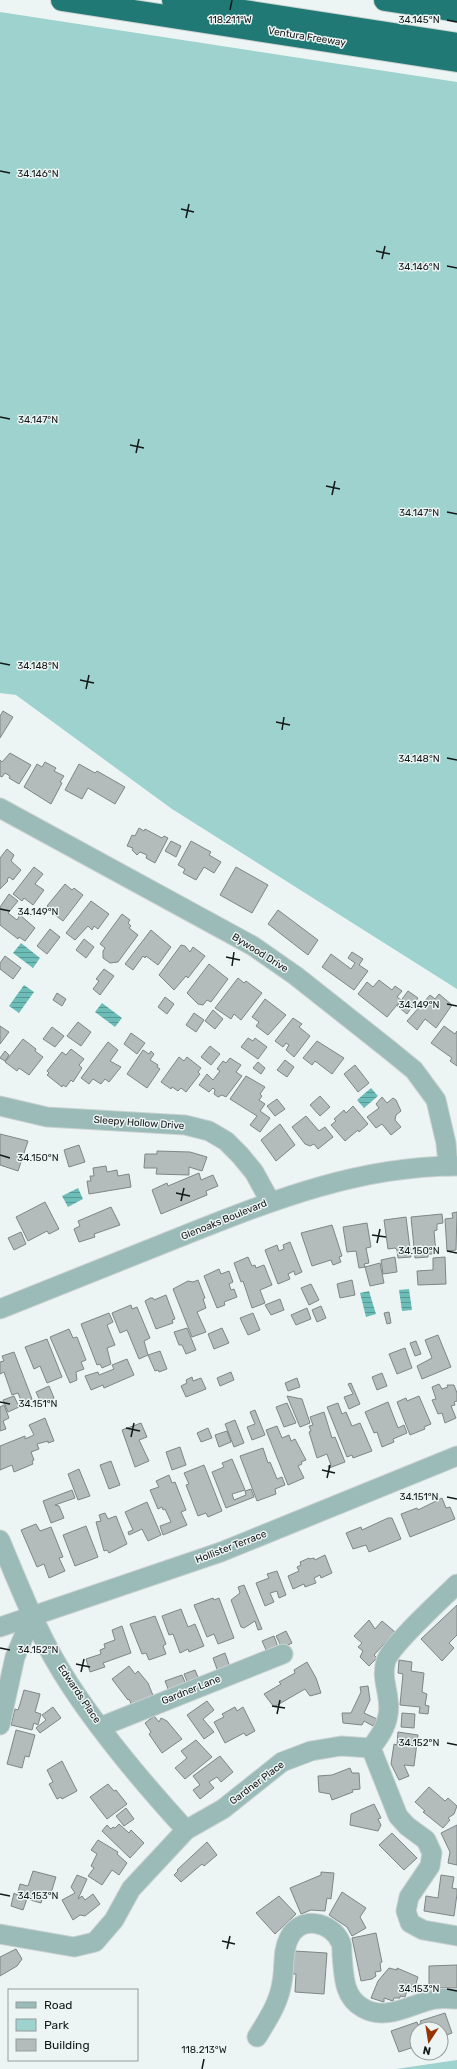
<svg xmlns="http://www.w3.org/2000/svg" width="457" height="2069" viewBox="0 0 457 2069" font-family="Rubik,sans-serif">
  <defs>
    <pattern id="water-rules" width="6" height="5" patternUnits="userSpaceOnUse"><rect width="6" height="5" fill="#6cbdb8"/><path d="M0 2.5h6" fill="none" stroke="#589995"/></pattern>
  </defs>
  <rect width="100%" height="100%" fill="#ecf5f4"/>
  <g fill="#9dd2ce">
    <path d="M0,12L457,82V989L172,809L16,695L0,693Z"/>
    <path d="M457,2060V2069H396Z"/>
  </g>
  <g fill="url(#water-rules)">
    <path d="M21,943L40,958L33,968L13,953Z"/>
    <path d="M24,985L34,992L19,1013L9,1006Z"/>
    <path d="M102,1003L122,1018L115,1027L95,1012Z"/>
    <path d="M371,1088L378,1096L364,1108L357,1100Z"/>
    <path d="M78,1188L83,1199L68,1207L62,1196Z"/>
    <path d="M409,1289L412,1310L402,1311L399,1290Z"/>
    <path d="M369,1291L376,1314L366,1317L360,1293Z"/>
  </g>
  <g fill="#b3bbbb" stroke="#7e8686">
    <path d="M3,711L13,717L0,738V716Z"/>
    <path d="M10,753L31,765L19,784L9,778L10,776L5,773L2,777L0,776V760L2,762Z"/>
    <path d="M45,762L56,768L54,771L64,776L60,782L62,783L51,804L24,787L37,764L42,767Z"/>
    <path d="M79,764L95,773L97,771L125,787L115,804L88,788L82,799L65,790Z"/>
    <path d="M139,828L144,831L145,829L162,838L164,836L168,838L155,863L146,858L147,855L140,852L137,855L132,850L133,848L127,846L132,835L135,836Z"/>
    <path d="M171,841L181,846L176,857L165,851Z"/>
    <path d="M191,841L211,852L209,855L221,862L214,873L204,867L196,880L183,873L185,869L178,865Z"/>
    <path d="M7,849L14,855L11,861L21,870L13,880L9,877L7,880L8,881L0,889V858Z"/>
    <path d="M34,867L43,874L35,884L44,890L33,905L24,898L22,901L13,894Z"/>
    <path d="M236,867L268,885L252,913L220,895Z"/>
    <path d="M65,884L72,890L74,888L83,895L63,921L51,912L53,910L47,906Z"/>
    <path d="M9,894L18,901L8,913L17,920L20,915L35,928L25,941L19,937L18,939L0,925V907Z"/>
    <path d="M91,901L109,914L98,929L94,926L92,930L88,926L75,940L66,933Z"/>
    <path d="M278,910L318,940L308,955L268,924Z"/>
    <path d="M122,914L130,920L128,923L131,926L129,928L138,935L118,962L110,963L103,958V951L105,948L100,944Z"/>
    <path d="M50,929L60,937L47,954L37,946Z"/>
    <path d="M151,930L171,947L158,965L146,956L145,958L143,956L133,970L125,964Z"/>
    <path d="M84,939L94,947L86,958L76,950Z"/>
    <path d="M181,945L185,946L190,952L193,947L205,956L188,978L186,976L174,990L159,975Z"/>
    <path d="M352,952L363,959L359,965L368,971L354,990L322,967L331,954L351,969L355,963L348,958Z"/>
    <path d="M5,956L21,968L13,979L0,969V963Z"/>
    <path d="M209,964L228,979L211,1002L207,1000L203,1005L198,1004L187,993Z"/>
    <path d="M104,969L114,976L100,995L93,989L99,981L96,979Z"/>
    <path d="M238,978L244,983L246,981L262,993L241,1020L234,1014L231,1019L215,1008Z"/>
    <path d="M379,980L392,990L395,986L402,991L397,997L401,1000L387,1017L358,994L367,982L373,987Z"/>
    <path d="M408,991L418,998L407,1014L397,1006Z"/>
    <path d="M57,993L66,999L62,1006L53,1000Z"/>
    <path d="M439,994L452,1005L436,1028L425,1019L417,1030L407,1021L430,995L435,999Z"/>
    <path d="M165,997L174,1004L167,1014L158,1007Z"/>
    <path d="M265,999L286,1015L268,1035L256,1026L259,1022L252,1017Z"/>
    <path d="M213,1010L223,1019L215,1029L205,1021Z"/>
    <path d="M194,1013L204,1020L196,1032L186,1025Z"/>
    <path d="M293,1018L302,1024L299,1027L310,1036L294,1057L286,1050L289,1045L286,1043L283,1047L275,1041Z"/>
    <path d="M78,1022L91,1032L81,1046L67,1036Z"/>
    <path d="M0,1026L9,1032L0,1044Z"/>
    <path d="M444,1026L455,1034L457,1031V1066L450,1061L452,1058L431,1043Z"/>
    <path d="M52,1027L64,1036L55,1047L43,1039Z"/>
    <path d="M131,1033L145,1043L137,1054L124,1044Z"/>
    <path d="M248,1038L253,1041L255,1038L267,1047L258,1059L241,1047Z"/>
    <path d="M23,1039L36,1049L35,1051L43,1057L29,1075L19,1068L17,1071L5,1062Z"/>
    <path d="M317,1041L344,1058L332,1074L315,1061L312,1065L303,1058Z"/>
    <path d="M108,1042L118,1050L110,1061L121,1067L109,1082L105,1079L101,1084L93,1079L89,1084L81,1078Z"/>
    <path d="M210,1046L220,1054L211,1065L201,1057Z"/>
    <path d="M71,1049L84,1059L79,1065L82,1068L73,1082L71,1080L66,1087L63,1085L62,1087L47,1075L49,1073L47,1071L62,1052L66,1055Z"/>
    <path d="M143,1050L149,1054L151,1051L154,1054L150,1060L158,1065L157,1067L160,1069L147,1088L127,1074Z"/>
    <path d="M5,1051L9,1055L5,1061L0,1058Z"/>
    <path d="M179,1057L184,1061L187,1057L201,1068L198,1072L200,1074L186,1092L181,1088L178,1091L172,1087L171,1089L161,1082Z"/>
    <path d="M230,1058L241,1065L236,1072L242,1076L226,1097L222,1095L218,1097L214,1094L215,1090L213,1088L209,1092L199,1085L207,1074L213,1080L220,1071L217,1069L223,1061L226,1063Z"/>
    <path d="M285,1060L294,1067L287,1077L277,1070Z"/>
    <path d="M258,1062L265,1068L261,1074L253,1068Z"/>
    <path d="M355,1065L369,1083L358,1092L344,1074Z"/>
    <path d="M246,1076L265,1087L260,1094L262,1096L259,1100L265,1104L260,1111L270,1118L260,1132L250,1125L257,1116L230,1099Z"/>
    <path d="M320,1096L330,1107L320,1116L310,1105Z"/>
    <path d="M382,1097L387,1103L393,1098L396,1100L401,1111L396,1115L395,1120L401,1127L391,1135L382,1124L376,1128L367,1117L379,1108L376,1104Z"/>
    <path d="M277,1099L285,1109L275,1116L267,1106Z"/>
    <path d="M353,1106L368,1124L359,1132L358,1130L345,1141L331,1125L336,1121L334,1119L344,1110L346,1113Z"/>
    <path d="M306,1116L319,1131L325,1127L333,1137L318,1149L314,1144L310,1146L305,1144L292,1127Z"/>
    <path d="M280,1124L295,1145L276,1161L261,1140Z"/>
    <path d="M0,1134L28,1141L18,1171L0,1165Z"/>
    <path d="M79,1145L85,1162L69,1167L64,1150Z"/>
    <path d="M157,1151L190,1152L207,1157L202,1171L189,1167V1175L156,1174L157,1168H144L145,1154H157Z"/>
    <path d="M106,1166L107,1172L117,1170L118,1176L129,1174L131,1187L89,1194L87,1181H91L90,1176H94L93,1168Z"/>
    <path d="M199,1173L201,1180L213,1175L218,1186L206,1191L207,1195L161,1214L152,1190L167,1183L168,1186Z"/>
    <path d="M45,1202L59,1229L49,1234L47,1231L28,1241L16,1217Z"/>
    <path d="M111,1207L120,1225L94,1234L95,1237L79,1242L74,1229L80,1226L78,1221Z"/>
    <path d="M457,1212L456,1250L447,1251L445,1219L453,1218L452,1213Z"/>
    <path d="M442,1214L443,1223L437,1224V1230L434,1231L436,1254H428V1257L415,1258L411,1217Z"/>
    <path d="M406,1217L411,1257L398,1258L397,1250L395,1248L388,1249L384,1220Z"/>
    <path d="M367,1223L371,1247L366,1248L369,1263L364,1264L365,1267L359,1268L356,1251L347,1252L343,1227Z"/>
    <path d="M332,1225L342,1256L339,1257L341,1262L333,1265L331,1260L312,1266L301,1233Z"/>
    <path d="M21,1232L26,1244L14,1250L8,1238Z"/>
    <path d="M290,1242L302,1272L295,1275L294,1271L288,1274L290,1279L278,1284L265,1250L277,1245L279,1251L284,1249L283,1245Z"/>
    <path d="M248,1257L252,1266L255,1265L256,1268L264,1265L272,1285L260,1290L265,1303L252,1308L243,1281L241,1282L234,1263Z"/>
    <path d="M395,1257L397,1272L383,1274L381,1260Z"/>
    <path d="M445,1257L446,1284L418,1285L417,1271L433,1270V1258Z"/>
    <path d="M380,1263L384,1283L370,1286L365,1267Z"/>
    <path d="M219,1269L221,1274L229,1271L233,1282L229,1284L231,1290L234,1289L237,1297L224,1302L225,1305L217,1308L204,1276Z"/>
    <path d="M198,1280L205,1298L203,1299L206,1308L197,1312L206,1332L192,1337L173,1289L188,1281L193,1282Z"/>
    <path d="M352,1280L355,1295L340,1298L337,1284Z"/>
    <path d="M311,1284L319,1300L309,1305L301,1288Z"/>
    <path d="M166,1295L175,1319L172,1320L173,1323L156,1329L145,1301L150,1298H153L154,1300Z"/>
    <path d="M280,1299L284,1310L271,1315L265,1305Z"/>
    <path d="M131,1305L132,1309L137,1307L150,1338L144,1341L148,1355L139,1359L127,1330L120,1333L112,1313Z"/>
    <path d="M321,1306L326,1318L317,1322L312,1310Z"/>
    <path d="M307,1308L311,1319L296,1325L291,1315Z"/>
    <path d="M389,1312L391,1323L387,1324L384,1313Z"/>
    <path d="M109,1313L113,1322L107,1325L115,1345L107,1348L111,1364L102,1368L100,1364L97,1365L81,1324Z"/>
    <path d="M253,1313L260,1330L248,1335L240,1318Z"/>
    <path d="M187,1328L196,1350L186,1354L182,1345H179L174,1332Z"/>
    <path d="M222,1328L229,1343L214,1349L208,1334Z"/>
    <path d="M69,1329L73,1338L77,1337L86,1360L81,1362L84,1369L76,1372L77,1380L70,1383L50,1337Z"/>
    <path d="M438,1335L451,1367L422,1379L417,1366L432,1358L425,1340Z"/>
    <path d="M47,1339L62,1377L47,1383L40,1366L34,1369L25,1347Z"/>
    <path d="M416,1341L421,1354L415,1356L410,1343Z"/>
    <path d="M405,1348L412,1368L397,1374L389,1354Z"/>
    <path d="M160,1351L167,1369L159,1372L158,1370L155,1371L148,1355Z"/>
    <path d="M14,1352L32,1399L22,1403L18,1393L12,1395L4,1372L0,1374V1362L4,1361L2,1356Z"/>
    <path d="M127,1359L134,1375L104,1388L103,1385L91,1390L85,1376L98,1372L99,1375L114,1369L112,1365Z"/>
    <path d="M231,1372L234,1380L220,1386L217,1378Z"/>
    <path d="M382,1373L387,1386L377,1390L372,1377Z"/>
    <path d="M192,1377L193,1381L201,1378L206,1389L186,1397L181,1386L187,1383L186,1380Z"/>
    <path d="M297,1378L300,1387L288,1391L285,1383Z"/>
    <path d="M351,1383L360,1404L349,1409L344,1397L353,1394L348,1384Z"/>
    <path d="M439,1384L442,1389L448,1387L447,1385H454L457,1393V1401L454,1402L455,1405L451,1406L456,1418L445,1423L442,1413L438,1414L432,1400L436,1399L432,1387Z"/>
    <path d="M49,1386L54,1398L41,1403L36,1392Z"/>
    <path d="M14,1396L19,1407L8,1412L3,1400Z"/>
    <path d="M287,1396L302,1399L310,1423L300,1427Z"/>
    <path d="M419,1396L431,1424L424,1427L425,1429L410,1435L397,1402L406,1398L407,1401Z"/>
    <path d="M388,1402L398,1428L404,1425L407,1433L393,1439L394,1442L382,1447L377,1432L374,1433L365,1412Z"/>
    <path d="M287,1403L296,1423L284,1427L276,1407Z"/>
    <path d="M338,1403L342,1414L346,1412L352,1426L360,1423L372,1451L353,1458L352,1455L347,1457L327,1407Z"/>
    <path d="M4,1405L9,1418L3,1421L6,1429L0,1431V1407Z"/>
    <path d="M255,1410L265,1435L252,1440L247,1427L255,1424L250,1412Z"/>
    <path d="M324,1412L332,1438L335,1437L345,1462L329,1468L328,1466L331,1465L327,1454L317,1458L309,1432L311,1431L309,1426L313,1425L310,1417Z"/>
    <path d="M45,1418L54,1441L48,1443V1441L37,1444L39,1449L31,1452L34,1460L32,1461L33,1464L14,1472L12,1465L0,1470V1446L25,1436V1439L34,1435L29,1425Z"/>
    <path d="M235,1420L244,1443L234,1447L225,1424Z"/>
    <path d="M141,1423L147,1437L139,1440L149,1461L135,1467L122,1430Z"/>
    <path d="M277,1426L282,1438L289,1435L291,1441L295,1439L306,1460L301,1462L302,1464L298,1466L304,1478L288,1485L266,1430Z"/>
    <path d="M208,1428L212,1438L201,1442L197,1433Z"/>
    <path d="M227,1431L231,1442L219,1447L215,1435Z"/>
    <path d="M180,1447L186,1465L172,1470L166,1452Z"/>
    <path d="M263,1448L268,1463L270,1462L277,1479L282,1477L285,1485L275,1489L276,1494L257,1501L240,1456Z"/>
    <path d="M232,1459L245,1490L232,1494L234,1500L246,1495L245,1491L251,1489L254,1497L226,1508L212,1472L224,1467L222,1463Z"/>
    <path d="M111,1461L120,1485L109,1489L100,1465Z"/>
    <path d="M204,1465L222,1511L208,1517L206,1513L198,1516L186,1485L189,1484L184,1473Z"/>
    <path d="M79,1469L90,1496L78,1500L68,1474Z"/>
    <path d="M169,1475L172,1483L175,1482L186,1510L181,1512L187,1525L163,1535L160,1526L171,1522L165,1509L163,1510L162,1507L158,1509L150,1490L159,1487L156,1481Z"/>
    <path d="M72,1490L75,1498L55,1505L59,1506L64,1518L51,1523L43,1501Z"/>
    <path d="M442,1498L446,1508L450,1507L455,1519L410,1537L401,1514L417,1508L418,1510Z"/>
    <path d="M147,1502L161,1535L148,1541L142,1529L129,1535L128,1532L133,1530L125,1512Z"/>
    <path d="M105,1513L108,1519L116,1516L127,1544L109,1553L107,1550L104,1551L96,1522L101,1521L99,1515Z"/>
    <path d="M388,1518H392L401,1539L369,1552L366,1545L353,1549L346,1533L361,1527L362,1530Z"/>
    <path d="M36,1524L40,1531L51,1527L63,1557L59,1558L65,1571L49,1578L44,1564L37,1567L21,1530Z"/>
    <path d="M86,1526L98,1557L75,1566L63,1535Z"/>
    <path d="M325,1555L332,1573L321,1578L320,1575L314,1578L316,1583L305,1587L304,1584L293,1589L288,1576L299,1571L297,1567L301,1565L300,1562L309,1558L310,1559L314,1558L315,1560Z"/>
    <path d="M277,1571L286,1595L279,1598L277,1591L270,1593L274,1602L265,1606L256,1583L269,1578L267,1574Z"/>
    <path d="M244,1585L262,1629L258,1630L255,1621L244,1628L241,1627L231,1600L240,1593L238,1587Z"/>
    <path d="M213,1598L214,1600L219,1598L234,1638L218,1644L214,1634L207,1637L194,1605Z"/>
    <path d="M457,1605V1635L449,1643L454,1648L442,1661L421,1639Z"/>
    <path d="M181,1609L188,1627L195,1624L204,1646L189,1652L188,1649L180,1653L173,1634L169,1635L162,1616Z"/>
    <path d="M155,1616L166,1644L163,1646L166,1654L149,1660L146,1653L142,1654L130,1624Z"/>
    <path d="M369,1620L375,1629L382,1621L395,1632L374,1655L377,1658L369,1666L360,1657L363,1651L358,1647L362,1643L354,1636Z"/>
    <path d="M122,1626L131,1653L103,1663L105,1667L90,1672L86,1659L101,1654L100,1650L105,1648L104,1644L115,1640L112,1630Z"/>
    <path d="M286,1631L292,1643L282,1648L276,1636Z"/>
    <path d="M274,1636L278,1647L267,1652L262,1641Z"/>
    <path d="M225,1653L230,1667L218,1672L213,1658Z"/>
    <path d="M399,1660L412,1662L411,1671L424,1673L422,1692L427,1694L425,1705L429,1706L428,1714L419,1713L420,1707L400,1705L403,1674L398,1673Z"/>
    <path d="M307,1662L316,1678L321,1693L310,1696L305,1689L274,1707L264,1694L281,1684L279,1682L295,1673L294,1670Z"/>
    <path d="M129,1666L135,1674L138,1671L148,1683L154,1698L132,1706L129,1699L128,1700L112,1679Z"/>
    <path d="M195,1670L200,1682L189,1686L184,1674Z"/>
    <path d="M182,1675L187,1687L170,1694L165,1681Z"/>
    <path d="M368,1686L370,1700L364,1713L377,1719L373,1726L364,1721L362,1725L343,1723L342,1713H351L361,1692L360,1687Z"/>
    <path d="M24,1690L40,1694L35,1712L41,1714L38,1725L34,1723L32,1730L11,1725L15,1709L18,1710L20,1704Z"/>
    <path d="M207,1701L214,1710L203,1719L214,1732L204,1739L187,1715Z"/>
    <path d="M53,1707L61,1718L40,1733L36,1728L46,1720L42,1715Z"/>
    <path d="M235,1707L237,1711L243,1707L255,1731L246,1736L244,1733L225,1743L214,1722L224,1717L222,1714Z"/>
    <path d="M402,1713L415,1714L414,1728L401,1727Z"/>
    <path d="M154,1716L159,1722L161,1718L167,1721L182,1739L162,1753L149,1734L151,1732L145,1723Z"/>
    <path d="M16,1730L35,1735L29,1757L25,1756L22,1768L7,1764Z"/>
    <path d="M398,1732L418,1735L414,1766L404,1765L409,1776L399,1780L391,1764L394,1744L397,1745Z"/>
    <path d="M196,1740L212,1757L185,1779L175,1768L187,1758L181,1751Z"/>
    <path d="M220,1756L233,1772L221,1782L217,1777L209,1782L214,1788L200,1799L193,1790L200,1785L193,1776Z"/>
    <path d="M62,1761L77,1791L62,1799L61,1797L57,1799L49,1784L53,1782L47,1770Z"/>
    <path d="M350,1768L352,1773H359L360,1789L352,1790L353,1792L332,1800L330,1794L319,1792L318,1776L332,1775Z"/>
    <path d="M108,1784L114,1791L116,1790L127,1804L107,1819L90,1797Z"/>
    <path d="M429,1787L445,1801L448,1798L457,1806L454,1814L448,1818L450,1820L443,1828L423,1812L425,1811L415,1802Z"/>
    <path d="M374,1804L381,1818L378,1819L381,1825L378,1831L350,1825L351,1814Z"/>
    <path d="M126,1808L134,1819L124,1826L116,1816Z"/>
    <path d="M119,1824L129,1833L131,1830L144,1843L130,1858L102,1831L107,1825L111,1829L113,1827L115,1828Z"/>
    <path d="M457,1825V1865L448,1863L450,1852L441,1833Z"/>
    <path d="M392,1833L417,1858L404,1870L379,1845Z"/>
    <path d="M98,1840L118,1852L117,1854L127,1863L119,1875L112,1870L102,1885L88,1876L94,1868L91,1866L97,1854L91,1850Z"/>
    <path d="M207,1842L217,1855L204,1866L202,1864L181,1882L174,1875L178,1871L177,1870Z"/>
    <path d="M33,1871L56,1877L51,1893L48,1892L46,1897L43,1896L41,1903L27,1899L23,1910L11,1906L14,1893L17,1895L20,1884L28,1886Z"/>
    <path d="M321,1872L334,1873L331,1899L327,1898L325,1911L311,1910L301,1914L290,1888L321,1875Z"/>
    <path d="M77,1875L87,1879L78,1899L82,1896L85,1900L93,1894L100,1904L85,1916L80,1915L73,1920L62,1900L75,1893L71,1887Z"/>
    <path d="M441,1875L454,1877L452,1888L457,1889V1894L454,1916L424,1911L426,1896L438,1898Z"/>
    <path d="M342,1892L366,1908L360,1917L366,1928L352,1936L347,1927L329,1915Z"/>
    <path d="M279,1896L296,1914L275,1934L256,1913Z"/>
    <path d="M376,1933L382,1962L380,1963L381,1971L375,1972L376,1976L372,1979L361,1981L352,1938Z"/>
    <path d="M16,1949L22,1959L17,1966L0,1976V1957Z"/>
    <path d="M294,1951L327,1953L324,1994L295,1992L296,1974H293Z"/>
    <path d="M457,1965V1988H429V1966Z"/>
    <path d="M389,1968L397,1970V1968L418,1977L413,1993L407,1991L405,1997L400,1996V1998H394L393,2001L384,1998V2002L371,1998L378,1981Z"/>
    <path d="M445,2013L452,2033L441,2037V2029H417V2046L399,2052L391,2031L417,2022L418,2025L421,2023L420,2021Z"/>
  </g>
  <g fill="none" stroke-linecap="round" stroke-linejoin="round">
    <defs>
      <g id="minor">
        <path d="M0,808L253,946L296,976L387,1048L414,1070L436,1100L446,1143L448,1166"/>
        <path d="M0,1106L47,1117L185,1125L209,1131L226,1141L240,1155L254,1172L270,1201"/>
        <path d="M0,1309C60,1285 120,1261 180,1237C271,1201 357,1166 457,1166"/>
        <path d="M0,1540C21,1590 40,1640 70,1685C104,1737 144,1784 186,1830"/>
        <path d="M0,1627L221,1552L457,1456"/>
        <path d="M0,1725L15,1657L32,1617"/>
        <path d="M100,1727L283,1654"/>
        <path d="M371,1748L398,1816L407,1826L426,1840L432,1853L430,1866L409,1897L406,1911L410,1923L423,1930L457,1936"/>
        <path d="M371,1748C379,1737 386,1728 388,1715C392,1697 380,1680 386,1661C391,1645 442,1599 457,1584"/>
        <path d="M0,1934L74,1947L95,1942L114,1920L131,1889L186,1830L223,1809L282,1762L311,1751L341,1746L371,1748"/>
        <path d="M257,2037C268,2019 279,2003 282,1982C285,1967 282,1952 289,1938C300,1915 332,1921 341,1943C342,1946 342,1951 342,1955C344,1975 343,1997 363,2008C387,2022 412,2003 436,1999C443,1998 450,1999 457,1999"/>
      </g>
      <g id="highway">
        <path d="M62,0L457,61"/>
        <path d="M173,0L457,44"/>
        <path d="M385,0L457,11"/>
      </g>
    </defs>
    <use href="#minor" stroke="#cad2d1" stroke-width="21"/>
    <use href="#highway" stroke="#cad2d1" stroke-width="24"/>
    <use href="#minor" stroke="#9abbb8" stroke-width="19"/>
    <use href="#highway" stroke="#217975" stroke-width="22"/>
  </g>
  <path fill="none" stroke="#151818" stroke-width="1.5" d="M230,10L232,0M447,20L457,22M0,171L10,173M181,209L194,212M186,218L189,204M376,251L390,254M382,259L385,246M447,266L457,268M0,417L10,419M130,445L144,448M136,453L139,439M326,486L340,489M332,495L335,481M447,512L457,514M0,663L10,665M80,680L94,683M86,689L89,675M276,722L290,725M282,730L284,717M447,758L457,760M0,909L10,911M226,957L240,960M232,966L234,952M447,1004L457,1006M0,1155L10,1158M176,1193L190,1196M181,1201L184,1188M372,1235L386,1237M377,1243L380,1229M447,1251L457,1253M0,1402L10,1404M126,1428L140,1431M131,1437L134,1423M322,1470L335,1473M327,1478L330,1465M447,1497L457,1499M0,1648L10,1650M76,1664L90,1667M81,1672L84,1659M272,1706L285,1708M277,1714L280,1700M447,1743L457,1745M0,1894L10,1896M222,1941L235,1944M227,1949L230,1936M447,1989L457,1991M202,2069L204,2059"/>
  <g text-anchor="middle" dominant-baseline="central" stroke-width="3" stroke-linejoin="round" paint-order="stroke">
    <g font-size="10" fill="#151818" stroke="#ecf5f4">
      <text transform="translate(307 37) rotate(9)">Ventura Freeway</text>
      <text transform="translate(260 953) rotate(32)">Bywood Drive</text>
      <text transform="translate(139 1123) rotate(4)">Sleepy Hollow Drive</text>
      <text transform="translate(224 1220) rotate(-22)">Glenoaks Boulevard</text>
      <text transform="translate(231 1547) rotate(-21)">Hollister Terrace</text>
      <text transform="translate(191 1690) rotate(-22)">Gardner Lane</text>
      <text transform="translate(79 1694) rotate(56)">Edwards Place</text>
      <text transform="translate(257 1783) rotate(-37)">Gardner Place</text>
    </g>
  </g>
  <g font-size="10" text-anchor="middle" fill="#151818" stroke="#ecf5f4" stroke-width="3" stroke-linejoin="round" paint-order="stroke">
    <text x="230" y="23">118.211°W</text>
    <text x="419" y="23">34.145°N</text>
    <text x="38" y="177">34.146°N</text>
    <text x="419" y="270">34.146°N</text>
    <text x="38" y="423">34.147°N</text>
    <text x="419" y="516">34.147°N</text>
    <text x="38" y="669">34.148°N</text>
    <text x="419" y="762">34.148°N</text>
    <text x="38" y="915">34.149°N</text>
    <text x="419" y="1008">34.149°N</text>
    <text x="38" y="1161">34.150°N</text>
    <text x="419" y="1254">34.150°N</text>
    <text x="38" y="1407">34.151°N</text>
    <text x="419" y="1500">34.151°N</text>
    <text x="38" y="1653">34.152°N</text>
    <text x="419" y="1746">34.152°N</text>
    <text x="38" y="1899">34.153°N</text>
    <text x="419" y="1992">34.153°N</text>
    <text x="204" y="2053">118.213°W</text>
  </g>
  <rect x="8" y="1989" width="130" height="72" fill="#ecf5f4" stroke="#969d9c"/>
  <rect x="16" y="2002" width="20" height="6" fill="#9abbb8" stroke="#969d9c"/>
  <text x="44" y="2009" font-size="12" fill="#151818">Road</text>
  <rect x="16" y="2019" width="20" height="12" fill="#9dd2ce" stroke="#969d9c"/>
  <text x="44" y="2029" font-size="12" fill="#151818">Park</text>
  <rect x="16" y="2039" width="20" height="12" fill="#b3bbbb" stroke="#969d9c"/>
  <text x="44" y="2049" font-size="12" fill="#151818">Building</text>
  <g transform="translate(429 2041) rotate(192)"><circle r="19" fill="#ecf5f4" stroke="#969d9c"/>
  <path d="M0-3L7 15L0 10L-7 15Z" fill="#973300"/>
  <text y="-6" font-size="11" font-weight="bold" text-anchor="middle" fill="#151818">N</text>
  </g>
</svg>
